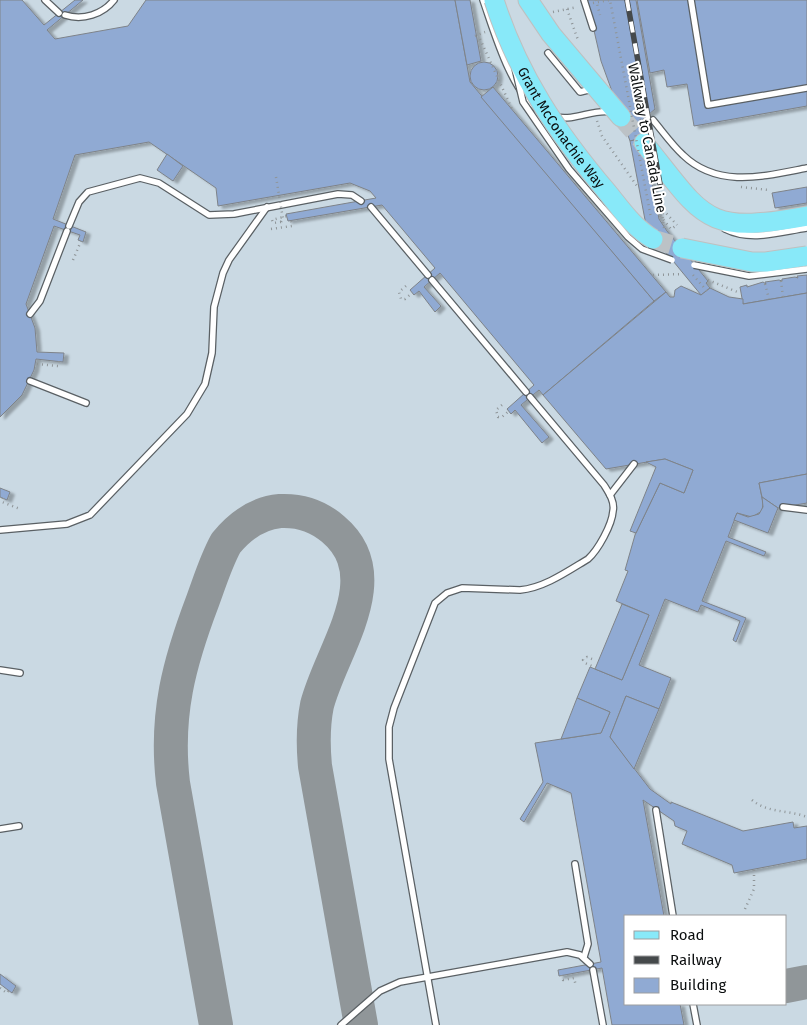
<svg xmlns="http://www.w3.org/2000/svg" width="807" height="1025" viewBox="0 0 807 1025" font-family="'Fira Sans',sans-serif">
  <defs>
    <filter id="shadow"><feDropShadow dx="4.5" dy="2.5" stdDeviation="1" flood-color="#0004"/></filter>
  </defs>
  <rect width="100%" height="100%" fill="#dbe2e7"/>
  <path fill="#cad9e3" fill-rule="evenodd" d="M0,0H807V1025H0ZM626,916H786V1004H626Z"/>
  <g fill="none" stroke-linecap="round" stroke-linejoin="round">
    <g stroke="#909699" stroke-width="34">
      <path d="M786,986L807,982"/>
      <path d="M216,1025L173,783C165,715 179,663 203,600C210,581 216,561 226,543C240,526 258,513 280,511C300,510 318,516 333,529C390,577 331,650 317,705C313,725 313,745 315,766L361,1025"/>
    </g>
  </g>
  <g fill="#90aad3" stroke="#7e8389" filter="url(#shadow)">
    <path d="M0,0H22L44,25L75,0H83L47,30L55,39L128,26L146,0H455L470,82L654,301L543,395L539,390L521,405L549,437L542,443L515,410L511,414L507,409L534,385L440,273L424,287L441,306L435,312L419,291L414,295L410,290L435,268L382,205L288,221L286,214L376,198L370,191L350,183L218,206L216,188L149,142L75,155L53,219L86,232L83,242L78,240L80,235L54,226L26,304L35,328L37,352L64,353L63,362L36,359L34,370L22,395L0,417Z"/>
    <path d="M455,0H470L481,61L467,65Z"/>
    <path d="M587,0H636L655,109L641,121L643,138L630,141L601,61Z"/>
    <path d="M637,0H807V106L694,126L687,84L667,87L664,70L650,73Z"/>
    <circle cx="484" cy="76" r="14"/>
    <path d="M493,87L666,292L654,301L481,97Z"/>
    <path d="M643,138L659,219L667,231L708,281L706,283L710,288L701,295L655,239L646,225L630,141Z"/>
    <path d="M167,154L183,166L173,181L157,170Z"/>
    <path d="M807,187V203L775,208L772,193Z"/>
    <path d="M807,275V293L743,304L740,287L747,285V287L763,282L766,284L765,282L779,280L782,281V279L795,277L798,278L797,276Z"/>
    <path d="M681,286L701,295L710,288L729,297L743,299V304L807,293V474L759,483L763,503L762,511L752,517L737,513L728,537L766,552L764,556L726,541L702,601L746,618L736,642L733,640L740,621L701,605L698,612L665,599L639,665L671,678L659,709L626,696L610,737L650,789L671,804V802L743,831L793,822L794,828L807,826V859L734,873L732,865L682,844L687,831L675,826L674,821L643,800L664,916H626V1004H680L684,1025H612L602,968L559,976L558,970L601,962L571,793L547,783L524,822L520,819L543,782L535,743L601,733L610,712L577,698L590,667L622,680L649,615L616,601L628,571L625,570L635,535L660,483L684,493L693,470L665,459L606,469L543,395L666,292L670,297H674L675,290Z"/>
    <path d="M665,459L693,470L684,493L660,483L636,533L630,531L656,467L646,462Z"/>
    <path d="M807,474V503L778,508L762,497L759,483Z"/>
    <path d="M0,488L10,492L7,500L0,497Z"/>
    <path d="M762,497L778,508L768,533L734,520L737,513L748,517L759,514L763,507Z"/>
    <path d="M622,604L649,615L622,680L595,669Z"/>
    <path d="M626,696L659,709L634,769L610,737Z"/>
    <path d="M577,698L610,712L601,733L561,739Z"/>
    <path d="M0,974L16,986L12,993L0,984Z"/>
  </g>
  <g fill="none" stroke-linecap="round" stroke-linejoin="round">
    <g stroke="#bcc2c6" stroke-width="19" stroke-dasharray="19 9" stroke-linecap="butt">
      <path d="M621,117L644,143"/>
      <path d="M653,239L682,248"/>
    </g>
    <defs>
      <g id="lane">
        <path d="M45,0L59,13"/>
        <path d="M483,0C494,31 511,92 539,110"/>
        <path d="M584,0L593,28"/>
        <path d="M691,0L708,105L807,88"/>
        <path d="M65,15C83,21 103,14 114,0"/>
        <path d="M548,53L580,92L592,89"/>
        <path d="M556,117C576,121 592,109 611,112"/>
        <path d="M653,120C663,132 672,145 683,155C718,189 765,176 807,168"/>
        <path d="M371,207L428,275"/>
        <path d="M69,226L79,202L88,192L140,178L159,183L209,215L234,214L338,194L352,195L361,201"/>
        <path d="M725,229C751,242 780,232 807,228"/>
        <path d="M432,280L526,392"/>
        <path d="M30,314L40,301L67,231"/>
        <path d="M30,381L86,403"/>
        <path d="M610,495L634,464"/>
        <path d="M783,507L807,510"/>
        <path d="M0,530L67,524L90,515L187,414L205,384L212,353L214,307L223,273L229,260L267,207"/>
        <path d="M0,670L20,673"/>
        <path d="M656,810L673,916"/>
        <path d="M0,829L19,826"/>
        <path d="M575,864L588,944L584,957"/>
        <path d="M593,970L603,1025"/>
        <path d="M693,1004L697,1025"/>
        <path d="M341,1025L380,991L400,982L567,952L580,955L590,964"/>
        <path d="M436,1025L389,759V727L394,708L435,603L447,593L462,588L520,590C544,588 568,571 588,559C598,550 612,525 613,511C615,502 609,493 604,485L530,397"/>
      </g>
      <g id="primary">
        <path d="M528,0L551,34L621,117"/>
        <path d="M644,143C705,219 704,235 807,216"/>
      </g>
    </defs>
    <use href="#lane" stroke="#5a6064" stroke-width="8"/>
    <use href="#primary" stroke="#bfc0c0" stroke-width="21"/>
    <g stroke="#8f9598" stroke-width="2.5" stroke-dasharray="1 4" stroke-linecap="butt">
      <path d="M596,0L600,15"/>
      <path d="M567,9L578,40"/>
      <path d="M553,12L577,7"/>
      <path d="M475,36L485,32"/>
      <path d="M480,39L512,109"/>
      <path d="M637,115L644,124"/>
      <path d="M597,121L602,136L637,186"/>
      <path d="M741,187L769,190"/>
      <path d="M657,212L671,229L677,225"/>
      <path d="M281,222L273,223L272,220L287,216"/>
      <path d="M271,229L292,226L291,221"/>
      <path d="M73,260L81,241"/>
      <path d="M653,275L683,274"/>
      <path d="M708,280L740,293"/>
      <path d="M781,281L783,297"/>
      <path d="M765,284L769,299"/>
      <path d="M406,286L399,292L401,299H405L412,293"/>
      <path d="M37,364L58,366L59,361"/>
      <path d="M502,405L496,410L498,417H502L509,411"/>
      <path d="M3,498L2,502L20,509"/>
      <path d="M592,659L587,657L583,660L585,663L596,668"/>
      <path d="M752,800C767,813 789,810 807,817"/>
      <path d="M745,909L754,889V869"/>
      <path d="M562,975L563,980L574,978L576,986"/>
      <path d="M0,988L7,993L9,990"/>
    </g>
    <use href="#lane" stroke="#fff" stroke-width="5.5"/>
    <use href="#primary" stroke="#88e9f9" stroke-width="19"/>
    <defs>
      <path id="rail" d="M627,0L660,184"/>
    </defs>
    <use href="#rail" stroke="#45494b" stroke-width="5.5"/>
    <use href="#rail" stroke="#fff" stroke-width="4" stroke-dasharray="11" stroke-linecap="butt"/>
    <defs>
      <g id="lane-bridge">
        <path d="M515,68L523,102L569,169L628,237L642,249L672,260"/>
        <path d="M694,265L749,276L807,269"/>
      </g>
      <g id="primary-bridge">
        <path id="s1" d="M494,0C518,75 557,133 608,193C621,209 634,228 653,239"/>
        <path d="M682,248L752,262H766L807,256"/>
      </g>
    </defs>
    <use href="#lane-bridge" stroke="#5a6064" stroke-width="8" stroke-linecap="butt"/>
    <use href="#primary-bridge" stroke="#bfc0c0" stroke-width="21" stroke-linecap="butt"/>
    <g stroke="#8f9598" stroke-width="2.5" stroke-dasharray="1 4" stroke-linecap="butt">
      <path d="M593,3L610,0L651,218"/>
      <path d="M276,177L283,219L281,222"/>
      <path d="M664,228L662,214L665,212L677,225"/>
      <path d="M693,275L707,291"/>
    </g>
    <use href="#lane-bridge" stroke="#fff" stroke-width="5.5"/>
    <use href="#primary-bridge" stroke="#88e9f9" stroke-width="19"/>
  </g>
  <g text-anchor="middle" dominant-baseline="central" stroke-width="4" stroke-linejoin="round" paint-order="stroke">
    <g font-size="14" fill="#0a0d0e" stroke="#fff">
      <text stroke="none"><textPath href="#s1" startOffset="145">Grant McConachie Way</textPath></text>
      <text transform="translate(647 138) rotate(79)">Walkway to Canada Line</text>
    </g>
  </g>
  <rect x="624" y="915" width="162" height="90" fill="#ffffff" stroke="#9d9e9f"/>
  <rect x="634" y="931" width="25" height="8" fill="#88e9f9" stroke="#9d9e9f"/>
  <text x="670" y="940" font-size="15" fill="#0a0d0e">Road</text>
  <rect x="634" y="956" width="25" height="8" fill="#45494b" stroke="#9d9e9f"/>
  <text x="670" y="965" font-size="15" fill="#0a0d0e">Railway</text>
  <rect x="634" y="978" width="25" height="15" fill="#90aad3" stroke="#9d9e9f"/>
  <text x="670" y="990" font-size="15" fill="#0a0d0e">Building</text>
</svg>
